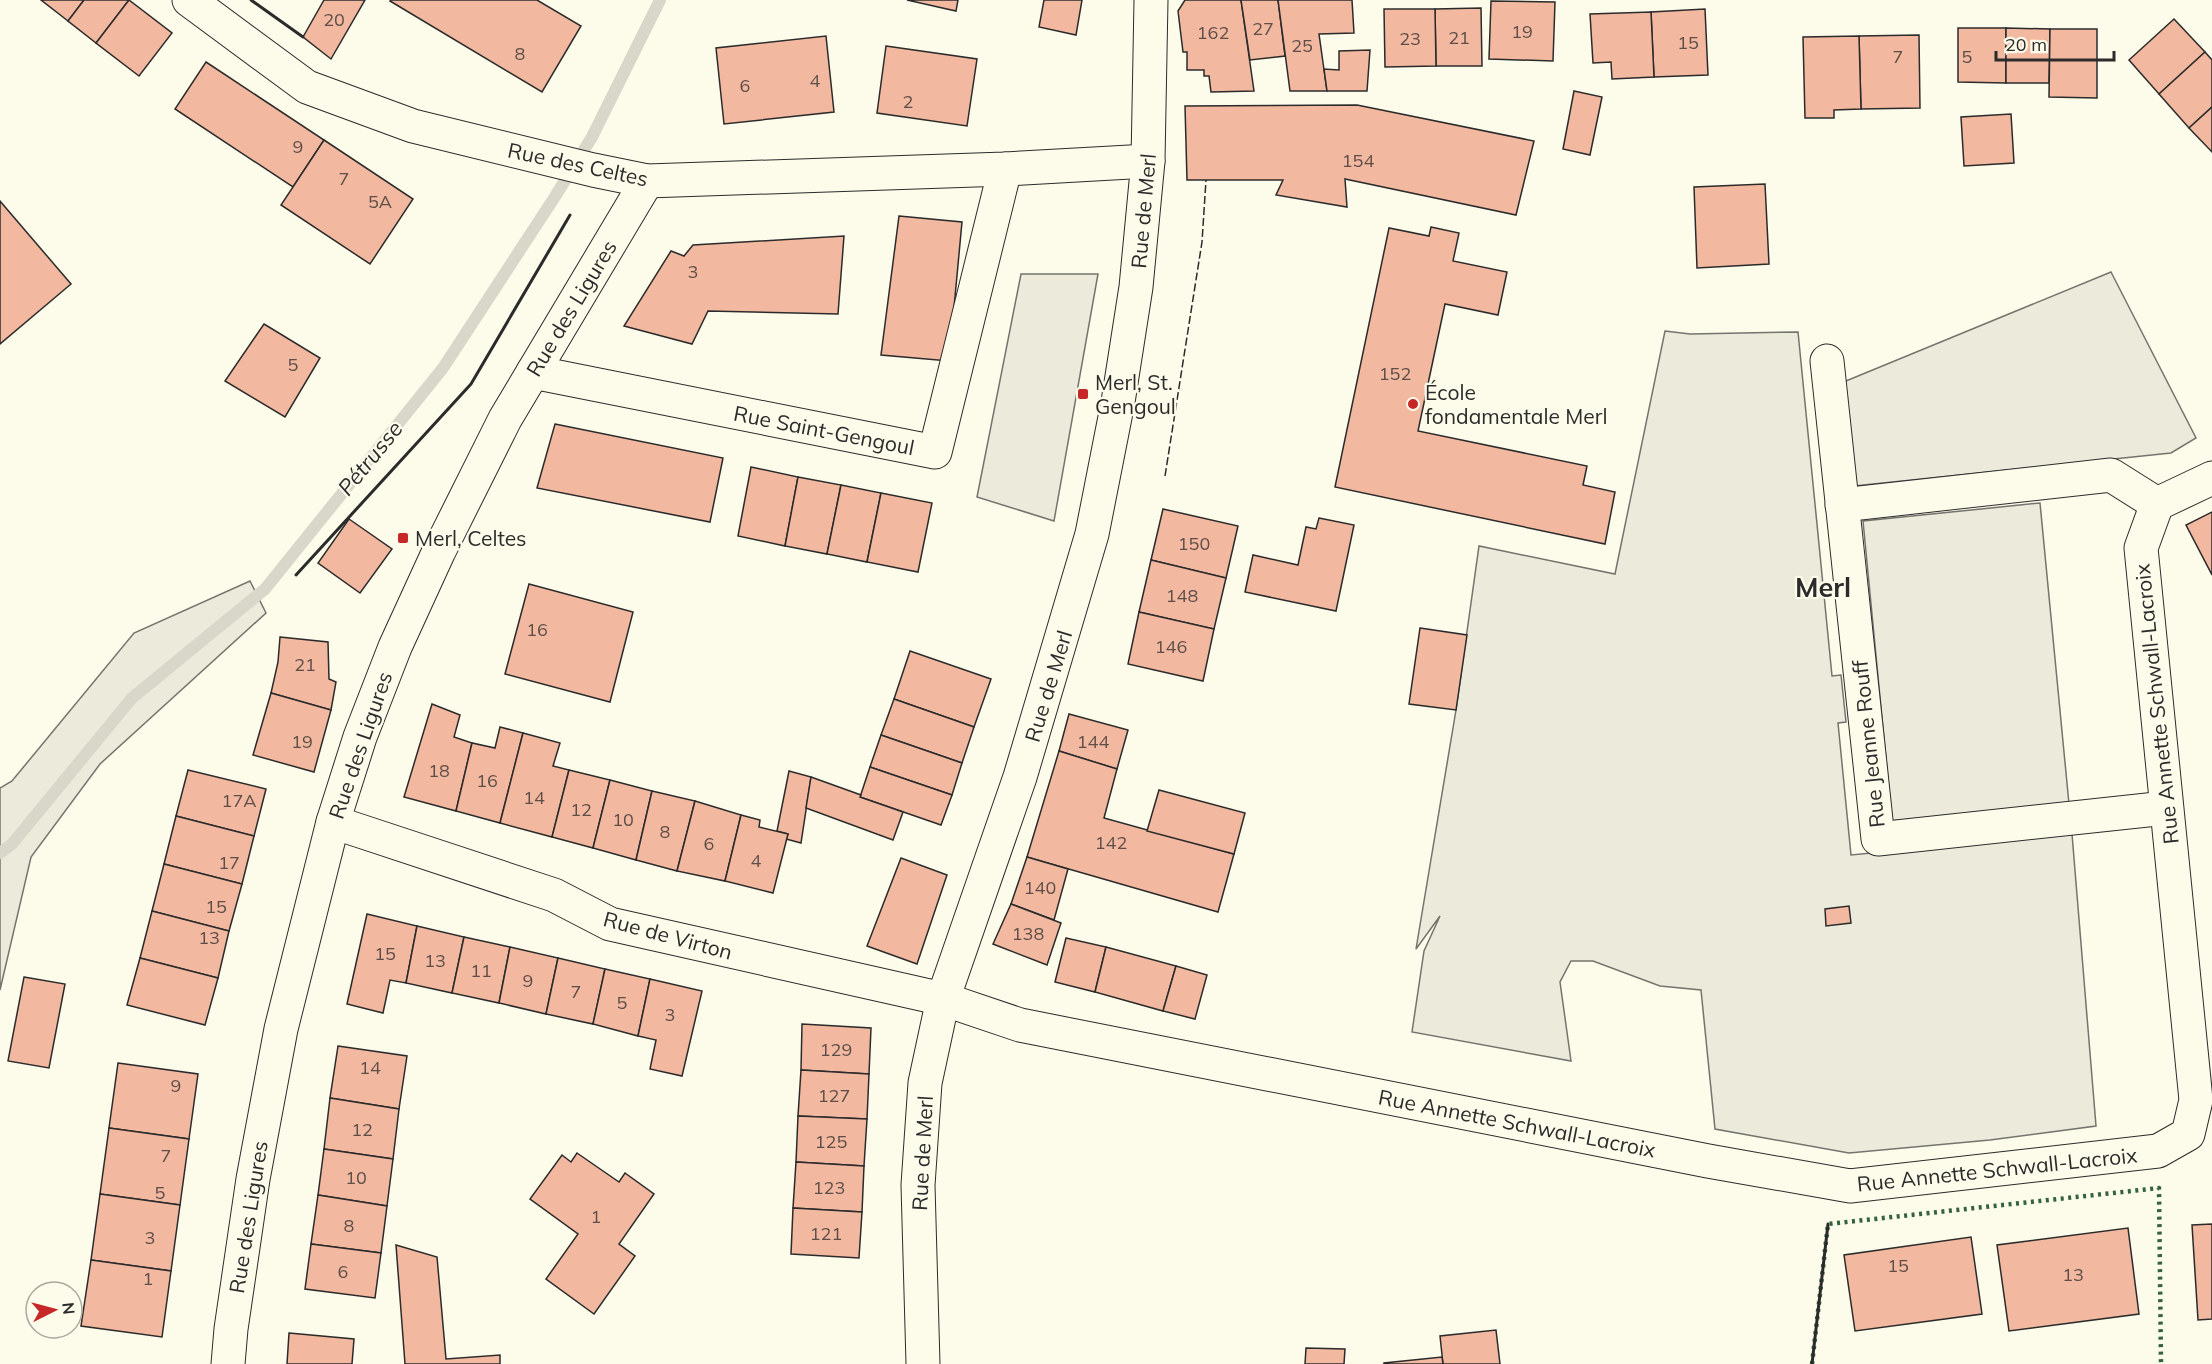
<svg xmlns="http://www.w3.org/2000/svg" width="2212" height="1364" viewBox="0 0 2212 1364" font-family="Mulish,sans-serif">
  <rect width="100%" height="100%" fill="#fdfbea"/>
  <g fill="#ecebdb" stroke="#74746e" stroke-width="1.5">
    <path d="M2111,272L2196,438L2171,453L1854,486L1841,383Z"/>
    <path d="M1665,331L1690,334L1798,332L1832,676L1841,675L1846,722L1838,723L1851,855L2072,834L2096,1126L1990,1140L1849,1153L1715,1129L1701,990L1660,986L1593,961H1571L1560,982L1571,1061L1412,1032L1424,951L1440,916L1416,949L1456,710L1479,546L1615,574Z"/>
    <path d="M2040,503L2069,804L1892,821L1863,521Z"/>
    <path d="M250,581L266,613L100,764L31,857L0,990V788L12,781L134,633Z"/>
  </g>
  <path fill="#eceadb" stroke="#74746e" stroke-width="1.5" d="M1021,274H1098L1054,521L977,497Z"/>
  <g fill="none" stroke-linecap="round" stroke-linejoin="round">
    <path stroke="#d8d7c9" stroke-width="12" d="M0,853L12,844L132,698L265,589L443,368L556,195L592,137L660,0"/>
  </g>
  <g fill="#f2b8a0" stroke="#2b2b2b" stroke-width="1.5">
    <path d="M41,0H84L68,21Z"/>
    <path d="M84,0H129L96,43L68,21Z"/>
    <path d="M129,0L172,33L139,76L96,43Z"/>
    <path d="M324,0H365L331,59L303,37Z"/>
    <path d="M391,0H537L581,26L542,92L390,1Z"/>
    <path d="M907,0H958L956,11Z"/>
    <path d="M1044,0H1082L1076,35L1039,27Z"/>
    <path d="M1185,0H1241L1254,91L1211,92L1209,76H1204V70H1187V52H1183L1178,11Z"/>
    <path d="M1241,0H1278L1285,56L1250,60Z"/>
    <path d="M1278,0H1352L1354,33L1319,34L1327,91H1290Z"/>
    <path d="M1491,1L1555,2L1553,61L1489,59Z"/>
    <path d="M1481,8L1482,66H1436L1435,9Z"/>
    <path d="M1384,9H1435L1436,66L1385,67Z"/>
    <path d="M1705,9L1708,75L1654,77L1651,12Z"/>
    <path d="M1651,12L1654,77L1612,79L1611,62L1593,63L1590,14Z"/>
    <path d="M2174,19L2205,52L2159,94L2129,60Z"/>
    <path d="M1958,28H2006V83L1958,82Z"/>
    <path d="M2006,28L2050,29L2049,83H2006Z"/>
    <path d="M2050,29H2097V98L2049,97Z"/>
    <path d="M1919,35L1920,108L1861,109L1859,36Z"/>
    <path d="M826,36L834,112L724,124L716,48Z"/>
    <path d="M1859,36L1861,109L1834,110V118H1805L1803,37Z"/>
    <path d="M886,46L977,59L967,126L877,113Z"/>
    <path d="M1370,50L1367,91H1327L1324,69L1339,70V51Z"/>
    <path d="M2205,52L2212,60V107L2189,128L2159,94Z"/>
    <path d="M206,62L324,140L293,187L175,109Z"/>
    <path d="M1574,91L1602,97L1590,155L1563,149Z"/>
    <path d="M1357,105L1534,141L1516,215L1345,179L1347,207L1276,195L1283,180H1187L1185,106Z"/>
    <path d="M2212,107V152L2189,128Z"/>
    <path d="M2011,114L2014,163L1964,166L1961,117Z"/>
    <path d="M324,140L413,199L370,264L281,205Z"/>
    <path d="M1765,184L1769,264L1697,268L1694,187Z"/>
    <path d="M0,201L71,284L0,344Z"/>
    <path d="M899,216L962,222L949,361L881,355Z"/>
    <path d="M1431,227L1459,233L1453,261L1507,272L1498,315L1445,304L1418,431L1587,466L1583,485L1615,492L1605,544L1335,487L1389,228L1429,236Z"/>
    <path d="M844,236L838,314L708,311L692,344L624,326L671,251L684,256L693,245Z"/>
    <path d="M264,324L320,358L285,417L225,381Z"/>
    <path d="M555,424L723,458L710,522L537,488Z"/>
    <path d="M751,467L798,477L785,546L738,536Z"/>
    <path d="M798,477L841,485L827,554L785,546Z"/>
    <path d="M841,485L881,493L867,562L827,554Z"/>
    <path d="M881,493L932,503L918,572L867,562Z"/>
    <path d="M1163,509L1238,526L1226,578L1151,560Z"/>
    <path d="M2212,512V575L2186,525Z"/>
    <path d="M1319,518L1354,525L1336,611L1245,592L1253,555L1298,565L1306,527L1316,529Z"/>
    <path d="M349,519L392,549L360,593L318,563Z"/>
    <path d="M1151,560L1226,578L1214,629L1139,612Z"/>
    <path d="M529,584L633,612L610,702L505,674Z"/>
    <path d="M1139,612L1214,629L1203,681L1128,664Z"/>
    <path d="M1420,628L1467,635L1456,710L1409,704Z"/>
    <path d="M280,637L328,642L329,679L336,682L331,710L271,693L278,662Z"/>
    <path d="M910,651L991,679L974,727L894,699Z"/>
    <path d="M271,693L331,710L314,772L253,755Z"/>
    <path d="M894,699L974,727L962,763L881,735Z"/>
    <path d="M432,704L460,715L454,737L472,743L456,811L404,797Z"/>
    <path d="M1069,714L1128,730L1117,769L1059,751Z"/>
    <path d="M500,727L523,733L500,823L456,811L472,743L495,748Z"/>
    <path d="M523,733L560,743L553,766L569,770L552,837L500,823Z"/>
    <path d="M881,735L962,763L952,795L870,767Z"/>
    <path d="M1059,751L1117,769L1104,818L1234,854L1218,912L1027,857Z"/>
    <path d="M870,767L952,795L941,825L860,797Z"/>
    <path d="M188,770L266,789L254,836L176,816Z"/>
    <path d="M569,770L610,780L593,848L552,837Z"/>
    <path d="M789,771L811,777L801,843L786,839L788,834L777,831Z"/>
    <path d="M811,777L861,795L860,797L903,812L893,840L806,808Z"/>
    <path d="M610,780L652,791L636,860L593,848Z"/>
    <path d="M1159,790L1245,813L1234,854L1147,831Z"/>
    <path d="M652,791L695,801L677,871L636,860Z"/>
    <path d="M695,801L741,815L725,881L677,871Z"/>
    <path d="M741,815L760,820L759,827L788,834L773,893L725,881Z"/>
    <path d="M176,816L254,836L242,884L164,864Z"/>
    <path d="M1027,857L1068,869L1054,920L1011,904Z"/>
    <path d="M901,858L947,875L917,964L867,946Z"/>
    <path d="M164,864L242,884L229,931L152,911Z"/>
    <path d="M1011,904L1061,923L1047,965L993,944Z"/>
    <path d="M1849,906L1851,923L1826,926L1825,909Z"/>
    <path d="M152,911L229,931L218,978L140,958Z"/>
    <path d="M367,914L417,926L406,983L390,980L383,1013L347,1004Z"/>
    <path d="M417,926L464,937L452,993L406,983Z"/>
    <path d="M464,937L510,947L499,1003L452,993Z"/>
    <path d="M1066,938L1106,947L1095,992L1055,982Z"/>
    <path d="M510,947L558,958L546,1014L499,1003Z"/>
    <path d="M1106,947L1176,966L1163,1011L1095,992Z"/>
    <path d="M140,958L218,978L205,1025L127,1005Z"/>
    <path d="M558,958L605,969L593,1024L546,1014Z"/>
    <path d="M1176,966L1207,975L1195,1019L1163,1011Z"/>
    <path d="M605,969L650,979L638,1036L593,1024Z"/>
    <path d="M24,977L65,984L49,1068L8,1061Z"/>
    <path d="M650,979L702,991L682,1076L650,1069L656,1040L638,1036Z"/>
    <path d="M802,1024L871,1028L869,1074L801,1070Z"/>
    <path d="M338,1046L407,1056L399,1109L330,1098Z"/>
    <path d="M118,1063L198,1074L189,1139L109,1128Z"/>
    <path d="M801,1070L869,1074L867,1119L798,1116Z"/>
    <path d="M330,1098L399,1109L393,1159L324,1149Z"/>
    <path d="M798,1116L867,1119L864,1166L796,1162Z"/>
    <path d="M109,1128L189,1139L180,1205L100,1194Z"/>
    <path d="M324,1149L393,1159L387,1206L318,1195Z"/>
    <path d="M577,1153L619,1182L625,1173L654,1194L619,1244L635,1256L594,1314L546,1279L578,1234L530,1199L562,1155L571,1162Z"/>
    <path d="M796,1162L864,1166L862,1212L793,1208Z"/>
    <path d="M100,1194L180,1205L171,1271L91,1260Z"/>
    <path d="M318,1195L387,1206L381,1253L311,1244Z"/>
    <path d="M793,1208L862,1212L859,1258L791,1254Z"/>
    <path d="M2212,1224V1319L2198,1320L2192,1225Z"/>
    <path d="M2128,1228L2139,1314L2009,1331L1997,1245Z"/>
    <path d="M1971,1237L1982,1314L1855,1331L1844,1255Z"/>
    <path d="M311,1244L381,1253L375,1298L305,1289Z"/>
    <path d="M396,1245L437,1257L446,1359L500,1355V1364H405Z"/>
    <path d="M91,1260L171,1271L162,1337L81,1326Z"/>
    <path d="M1496,1330L1500,1364H1443L1440,1336Z"/>
    <path d="M289,1333L354,1339L352,1364H287Z"/>
    <path d="M1306,1348L1345,1349L1344,1364H1305Z"/>
    <path d="M1442,1357L1443,1364H1384V1363Z"/>
  </g>
  <g fill="none" stroke-linecap="round" stroke-linejoin="round">
    <defs>
      <g id="minor">
        <path d="M189,0L307,87L413,126L593,170L647,181L1005,169L1148,161"/>
        <path d="M1827,361L1878,839L2166,808"/>
        <path d="M533,372L935,452L1005,169"/>
        <path d="M1842,505L2111,475L2157,504"/>
        <path d="M333,822L554,895L610,924L943,999L1020,1025L1708,1161L1850,1186L2158,1151L2188,1134L2196,1100L2141,548L2157,504L2212,478"/>
        <path d="M228,1364L231,1329L253,1179L281,1029L333,822L360,737L395,647L439,551L505,419L647,181"/>
      </g>
      <path id="secondary" d="M923,1364L918,1185L925,1083L943,999L1020,777L1092,534L1118,402L1136,287L1148,161L1151,0"/>
    </defs>
    <use href="#minor" stroke="#2b2b2b" stroke-width="35"/>
    <use href="#secondary" stroke="#2b2b2b" stroke-width="35"/>
    <use href="#minor" stroke="#fdfbea" stroke-width="33"/>
    <use href="#secondary" stroke="#fdfbea" stroke-width="33"/>
    <path stroke="#34623c" stroke-width="4.5" stroke-dasharray="3 4.5" stroke-linecap="butt" d="M1812,1364L1828,1224L2159,1188L2161,1364"/>
    <path stroke="#2b2b2b" stroke-width="1.5" stroke-dasharray="8 3" stroke-linecap="butt" d="M1165,476L1202,242L1206,180"/>
    <g stroke="#2b2b2b" stroke-width="3">
      <path d="M251,0L303,37"/>
      <path d="M296,575L471,384L570,215"/>
      <path d="M1812,1364L1828,1224"/>
    </g>
  </g>
  <g fill="#c62828" stroke="#fdfbea" stroke-width="2">
    <rect x="1077" y="388" width="12" height="12" rx="3"/>
    <circle cx="1413" cy="404" r="6"/>
    <rect x="397" y="532" width="12" height="12" rx="3"/>
  </g>
  <g text-anchor="middle" dominant-baseline="central" stroke-width="4.5" stroke-linejoin="round" paint-order="stroke">
    <g font-size="18" fill="#5d4e48">
      <text x="334" y="19">20</text>
      <text x="1263" y="28">27</text>
      <text x="1522" y="31">19</text>
      <text x="1213" y="32">162</text>
      <text x="1459" y="37">21</text>
      <text x="1410" y="38">23</text>
      <text x="1688" y="42">15</text>
      <text x="1302" y="45">25</text>
      <text x="520" y="53">8</text>
      <text x="1898" y="56">7</text>
      <text x="1967" y="56">5</text>
      <text x="815" y="80">4</text>
      <text x="745" y="85">6</text>
      <text x="908" y="101">2</text>
      <text x="298" y="146">9</text>
      <text x="1358" y="160">154</text>
      <text x="344" y="178">7</text>
      <text x="380" y="201">5A</text>
      <text x="693" y="271">3</text>
      <text x="293" y="364">5</text>
      <text x="1395" y="373">152</text>
      <text x="1194" y="543">150</text>
      <text x="1182" y="595">148</text>
      <text x="537" y="629">16</text>
      <text x="1171" y="646">146</text>
      <text x="305" y="664">21</text>
      <text x="302" y="741">19</text>
      <text x="1093" y="741">144</text>
      <text x="439" y="770">18</text>
      <text x="487" y="780">16</text>
      <text x="534" y="797">14</text>
      <text x="239" y="800">17A</text>
      <text x="581" y="809">12</text>
      <text x="623" y="819">10</text>
      <text x="665" y="831">8</text>
      <text x="1111" y="842">142</text>
      <text x="709" y="843">6</text>
      <text x="756" y="860">4</text>
      <text x="229" y="862">17</text>
      <text x="1040" y="887">140</text>
      <text x="216" y="906">15</text>
      <text x="1028" y="933">138</text>
      <text x="209" y="937">13</text>
      <text x="385" y="953">15</text>
      <text x="435" y="960">13</text>
      <text x="481" y="970">11</text>
      <text x="528" y="980">9</text>
      <text x="576" y="991">7</text>
      <text x="622" y="1002">5</text>
      <text x="670" y="1014">3</text>
      <text x="836" y="1049">129</text>
      <text x="370" y="1067">14</text>
      <text x="176" y="1085">9</text>
      <text x="834" y="1095">127</text>
      <text x="362" y="1129">12</text>
      <text x="831" y="1141">125</text>
      <text x="166" y="1155">7</text>
      <text x="356" y="1177">10</text>
      <text x="829" y="1187">123</text>
      <text x="160" y="1192">5</text>
      <text x="596" y="1216">1</text>
      <text x="349" y="1225">8</text>
      <text x="826" y="1233">121</text>
      <text x="150" y="1237">3</text>
      <text x="1898" y="1265">15</text>
      <text x="343" y="1271">6</text>
      <text x="2073" y="1274">13</text>
      <text x="148" y="1278">1</text>
    </g>
    <g font-size="21" fill="#2b2b2b" stroke="#fdfbea">
      <text transform="translate(578 164) rotate(12)">Rue des Celtes</text>
      <text transform="translate(1143 211) rotate(-85)">Rue de Merl</text>
      <text transform="translate(571 308) rotate(-59)">Rue des Ligures</text>
      <text transform="translate(824 430) rotate(11)">Rue Saint-Gengoul</text>
      <text transform="translate(1048 686) rotate(-73)">Rue de Merl</text>
      <text transform="translate(2156 704) rotate(-96)">Rue Annette Schwall-Lacroix</text>
      <text transform="translate(1868 744) rotate(-96)">Rue Jeanne Rouff</text>
      <text transform="translate(360 745) rotate(-71)">Rue des Ligures</text>
      <text transform="translate(668 935) rotate(15)">Rue de Virton</text>
      <text transform="translate(1517 1123) rotate(11)">Rue Annette Schwall-Lacroix</text>
      <text transform="translate(922 1153) rotate(-87)">Rue de Merl</text>
      <text transform="translate(1997 1169) rotate(-6)">Rue Annette Schwall-Lacroix</text>
      <text transform="translate(248 1217) rotate(-81)">Rue des Ligures</text>
    </g>
    <g font-size="21" fill="#2b2b2b" stroke="#fdfbea" text-anchor="start">
      <text x="1095" y="382">Merl, St.<tspan x="1095" dy="24">Gengoul</tspan></text>
      <text x="1425" y="392">École<tspan x="1425" dy="24">fondamentale Merl</tspan></text>
      <text x="415" y="538">Merl, Celtes</text>
    </g>
    <g font-size="22" font-style="italic" fill="#2b2b2b" stroke="#fdfbea">
      <text transform="translate(370 458) rotate(-51)">Pétrusse</text>
    </g>
    <g font-size="27" font-weight="bold" fill="#2b2b2b" stroke="#fdfbea">
      <text x="1823" y="587">Merl</text>
    </g>
  </g>
  <g transform="translate(54 1310) rotate(84)"><circle r="28" fill="#fdfbea" stroke="#a9a89e" stroke-width="1.5"/>
  <path d="M0-4.5L10 22L0 15L-10 22Z" fill="#c62828"/>
  <text y="-9" font-size="16" font-weight="bold" text-anchor="middle" fill="#2b2b2b">N</text>
  </g>
  <path d="M1996 51v9h118v-9" fill="none" stroke="#2b2b2b" stroke-width="3"/>
  <text x="2005" y="51" font-size="18" fill="#2b2b2b" stroke="#fdfbea" stroke-width="4.5" paint-order="stroke">20 m</text>
</svg>
